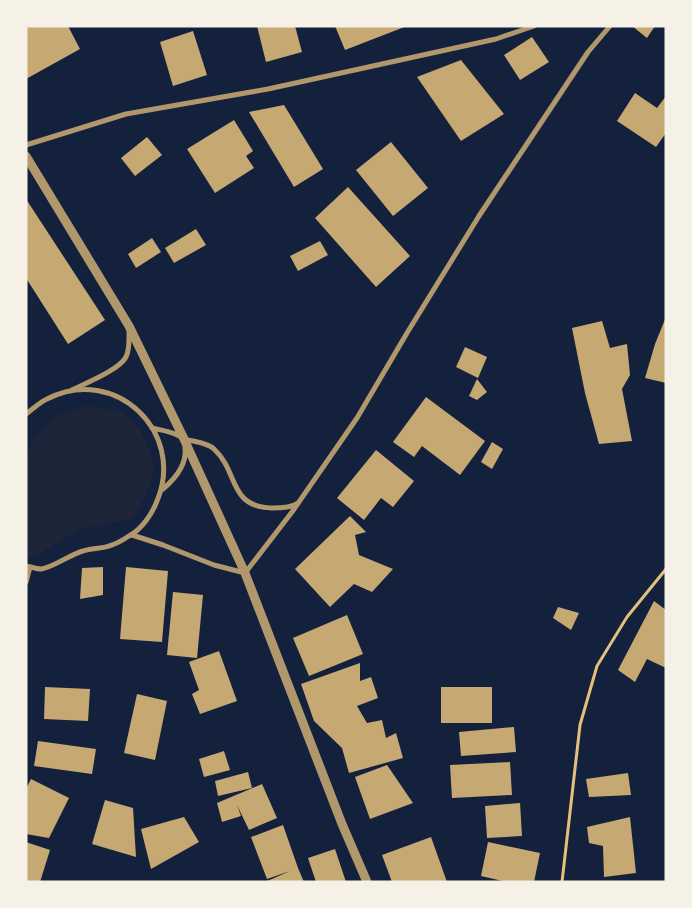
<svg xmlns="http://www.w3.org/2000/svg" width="692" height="908" viewBox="0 0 692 908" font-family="Cabin,sans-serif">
  <rect width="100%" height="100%" fill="#14213d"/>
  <path fill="#1d2539" d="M82,407C96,407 110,407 124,414C138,421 155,455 153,471C151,489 141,503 133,518L78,530L43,552L26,559V454L37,436L55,416Z"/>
  <g fill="#c6a872">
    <path d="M26,26H68L80,49L26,79Z"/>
    <path d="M257,26H295L302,52L266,62Z"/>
    <path d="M335,26H407L345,50Z"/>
    <path d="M632,26H655L647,38Z"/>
    <path d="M193,31L207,75L173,86L160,42Z"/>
    <path d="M532,37L549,62L520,80L504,55Z"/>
    <path d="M461,60L504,114L461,141L417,77Z"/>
    <path d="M635,93L657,108L666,96V133L656,147L617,121Z"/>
    <path d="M284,105L323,169L294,187L249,112Z"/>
    <path d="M234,120L253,151L246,156L254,168L215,193L187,149Z"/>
    <path d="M147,137L162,155L135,176L121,158Z"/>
    <path d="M391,142L428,188L393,216L356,170Z"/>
    <path d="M348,187L410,256L376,287L315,218Z"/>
    <path d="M26,199L105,320L68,344L26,278Z"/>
    <path d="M196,229L206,245L174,263L165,248Z"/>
    <path d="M152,238L161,252L136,268L128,254Z"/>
    <path d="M320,241L328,255L298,271L290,256Z"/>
    <path d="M666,317V383L645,378L655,344Z"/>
    <path d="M602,321L610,348L627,344L630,375L622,389L632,441L599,444L585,393L572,328Z"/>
    <path d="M465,347L487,357L478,378L456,367Z"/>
    <path d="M477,379L487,392L477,400L469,396Z"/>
    <path d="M426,397L485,441L460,475L422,446L414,457L393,442Z"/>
    <path d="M492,442L503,449L492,469L481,462Z"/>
    <path d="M376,450L414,481L393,507L381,498L364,520L337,498Z"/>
    <path d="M350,516L366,532L355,535L359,555L393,569L372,592L354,584L330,607L295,569Z"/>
    <path d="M103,567V595L80,599L82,568Z"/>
    <path d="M126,567L168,571L162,642L120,639Z"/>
    <path d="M173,592L203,595L197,658L167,655Z"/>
    <path d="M654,601L666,610V668L647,659L635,682L618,670Z"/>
    <path d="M558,607L579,613L571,630L553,618Z"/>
    <path d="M347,615L363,654L309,676L293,638Z"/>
    <path d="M219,651L237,701L200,714L192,694L199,690L189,662Z"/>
    <path d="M360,663V681L371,677L378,698L357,706L367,723L382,720L386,738L396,733L403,758L349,773L342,748L314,721L301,684Z"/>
    <path d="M45,687L90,689L88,721L44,719Z"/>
    <rect x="441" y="687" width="51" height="36"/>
    <path d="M137,694L167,701L155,760L124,753Z"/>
    <path d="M514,727L516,752L461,756L459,732Z"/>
    <path d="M38,741L96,749L92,774L34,766Z"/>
    <path d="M224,751L230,770L204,777L199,759Z"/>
    <path d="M510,762L512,795L452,798L450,765Z"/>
    <path d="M387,765L413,803L370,819L355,777Z"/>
    <path d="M248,772L252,788L218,796L215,781Z"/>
    <path d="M628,773L631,795L589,797L586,779Z"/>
    <path d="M31,779L69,798L49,838L26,834V789Z"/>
    <path d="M262,784L277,818L249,830L237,805L241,816L222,822L217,803Z"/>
    <path d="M105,800L133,808L136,857L92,844Z"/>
    <path d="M520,803L522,836L487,838L485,806Z"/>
    <path d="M184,817L199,842L151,869L141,829Z"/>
    <path d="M630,817L636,873L604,877L603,846L589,843L587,827Z"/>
    <path d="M283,825L298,868L304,882H265L290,871L267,879L251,837Z"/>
    <path d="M431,837L447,882H392L382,855Z"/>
    <path d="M26,842L50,850L40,882H26Z"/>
    <path d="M488,842L540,853L534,882H507L481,876Z"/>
    <path d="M335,849L346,882H316L308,858Z"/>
  </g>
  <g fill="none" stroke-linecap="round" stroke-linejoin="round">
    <path stroke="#e5c07b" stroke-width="3" d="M562,882L580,725L597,666L627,617L666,569"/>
    <g stroke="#b1986c" stroke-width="5">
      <path d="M26,145L126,114L268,89L496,39L534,26"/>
      <path d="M72,390C86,383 119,370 126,357C130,349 129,338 129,329"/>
      <path d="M26,414C33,409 40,402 47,399C115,364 186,432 157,501C152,514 142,529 129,536C123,540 116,544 109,546C101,549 91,548 83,551C71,554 52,568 41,569C37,569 31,567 26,566"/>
      <path d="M152,428C160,430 168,431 175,434C179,435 182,438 185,439C194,442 207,442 214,449C239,472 228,507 272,508C280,508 291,508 298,503"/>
      <path d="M163,489C176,478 187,465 185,448"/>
      <path d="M132,535L163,545L214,565L245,573L292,512L357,418L407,333L479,216L588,52L610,26"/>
      <path d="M26,582L30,567"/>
    </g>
    <path stroke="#b1986c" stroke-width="9" d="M26,156L129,326L184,439L245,573L342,824L367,882"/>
  </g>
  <rect width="692" height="908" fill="none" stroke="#f6f1e7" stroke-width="55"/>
</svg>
